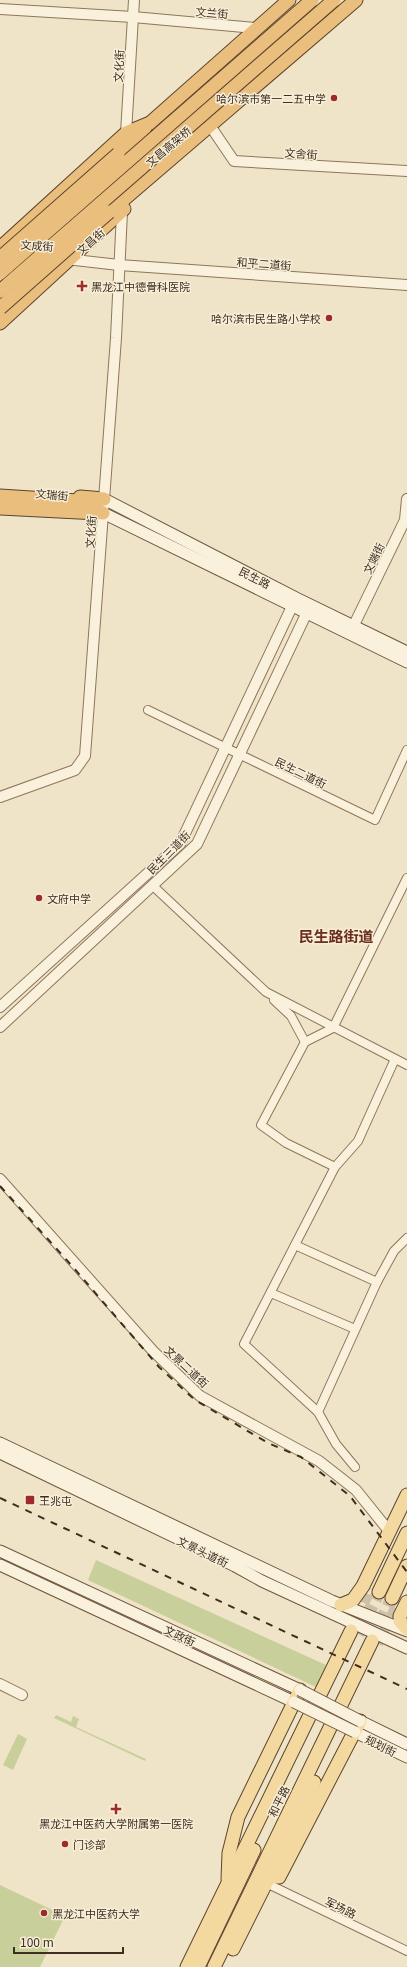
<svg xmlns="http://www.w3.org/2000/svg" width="407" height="1967" viewBox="0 0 407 1967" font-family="Georgia,'Noto Sans SC',serif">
  <rect width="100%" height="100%" fill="#f0e4c8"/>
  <g fill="#c9cf9b">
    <path d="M96,1560L326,1665L316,1687L88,1580Z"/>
    <path d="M56,1715L71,1722L73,1716L79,1719L76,1727L146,1759L145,1761L54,1718Z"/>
    <path d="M18,1734L27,1739L13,1770L3,1765Z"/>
    <path d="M0,1885L65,1916L40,1967H0Z"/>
  </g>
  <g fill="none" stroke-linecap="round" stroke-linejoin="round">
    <g stroke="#ccc0a6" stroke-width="10" stroke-dasharray="10 5" stroke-linecap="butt">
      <path d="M351,1630L371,1589"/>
      <path d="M378,1644L398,1601"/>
    </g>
    <g stroke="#ccc0a6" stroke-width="13" stroke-dasharray="13 6" stroke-linecap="butt">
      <path d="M358,1634L379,1592"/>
      <path d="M372,1641L392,1598"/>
    </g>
    <defs>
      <g id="minor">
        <path d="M148,710L375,820L407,750"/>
        <path d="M152,885L266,992L407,1065"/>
        <path d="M274,1000L291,1016L305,1042"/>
        <path d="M395,1059L358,1141L335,1167L286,1143L261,1125L305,1042L333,1028L407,878"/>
        <path d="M335,1167L244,1344L318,1412L336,1444L355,1467"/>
        <path d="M295,1245L377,1282"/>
        <path d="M271,1293L355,1329"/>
        <path d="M318,1412L377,1282L394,1251L407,1238"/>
        <path d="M266,1883L407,1951"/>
      </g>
      <g id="tertiary">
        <path d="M0,9L133,17L255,28"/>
        <path d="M211,127L234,161L407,171"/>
        <path d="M126,133L134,0"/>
        <path d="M66,259L119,265L407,285"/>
        <path d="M353,627L405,520L407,499"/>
        <path d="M0,797L75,770L85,756L116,338L122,212"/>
        <path d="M0,1007L180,844L296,598"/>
        <path d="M0,1027L197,844L310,606"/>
        <path d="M0,1179L153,1351L200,1396L319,1461L356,1490L389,1531"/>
        <path d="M0,1684L22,1695"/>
      </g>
      <g id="secondary">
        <path d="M104,499L296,598L407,652"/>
        <path d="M103,513L407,662"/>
        <path d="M0,1443L332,1601L407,1631"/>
        <path d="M0,1453L235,1566L262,1581L407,1648"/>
        <path d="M0,1551L300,1690"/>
        <path d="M0,1565L294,1702"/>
        <path d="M360,1721L407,1744"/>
        <path d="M355,1732L407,1757"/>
      </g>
      <g id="primary">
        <path d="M379,1592L407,1533"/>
        <path d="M392,1598L407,1566"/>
        <path d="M407,1602L400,1616V1621L407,1629"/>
        <path d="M341,1605L353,1600L363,1586L407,1495"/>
        <path d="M272,1877H279L360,1721"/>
        <path d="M228,1879L229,1853L238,1817L300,1690"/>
        <path d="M233,1949L269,1877L314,1782"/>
        <path d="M187,1967L351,1631"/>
        <path d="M198,1967L254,1850"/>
        <path d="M214,1967L372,1641"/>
      </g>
      <g id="trunk">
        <path d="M118,154L145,128"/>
        <path d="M109,212L356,0"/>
        <path d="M0,248L126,133L150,123L289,0"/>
        <path d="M0,323L124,209"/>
        <path d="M0,496L78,501L88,504L103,513"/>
        <path d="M80,497L104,499"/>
        <path d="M0,508L98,513"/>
      </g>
    </defs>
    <use href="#minor" stroke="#8d765c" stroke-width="10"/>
    <use href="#tertiary" stroke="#8d765c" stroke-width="12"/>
    <use href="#secondary" stroke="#6f573f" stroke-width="13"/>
    <use href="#primary" stroke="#5b4430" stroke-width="15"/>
    <use href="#trunk" stroke="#5b4430" stroke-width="15"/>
    <use href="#minor" stroke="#faf1dc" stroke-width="8"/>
    <use href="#tertiary" stroke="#faf1dc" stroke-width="10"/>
    <use href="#secondary" stroke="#faf1dc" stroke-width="11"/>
    <use href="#primary" stroke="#f3d9a0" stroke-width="13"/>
    <use href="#trunk" stroke="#eabe7c" stroke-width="13"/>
    <g stroke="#3d2e20" stroke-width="2" stroke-dasharray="7 7" stroke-linecap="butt">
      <path d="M0,1186L73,1267L159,1367L195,1400L268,1443L301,1457L350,1496L407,1572"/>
      <path d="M0,1498L407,1689"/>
    </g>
    <defs>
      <g id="secondary-bridge">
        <path d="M300,1690L360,1721"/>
        <path d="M294,1702L355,1732"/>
      </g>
      <g id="trunk-bridge">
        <path d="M0,258L118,154"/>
        <path d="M0,273L312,0"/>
        <path d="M0,291L334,0"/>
        <path d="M0,308L109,212"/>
      </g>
    </defs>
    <use href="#secondary-bridge" stroke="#6f573f" stroke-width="13" stroke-linecap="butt"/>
    <use href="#trunk-bridge" stroke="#5b4430" stroke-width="15" stroke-linecap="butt"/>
    <use href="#secondary-bridge" stroke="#faf1dc" stroke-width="11"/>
    <use href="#trunk-bridge" stroke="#eabe7c" stroke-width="13"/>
  </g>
  <g fill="#9e2a2b" stroke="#f7eed8" stroke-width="1.5">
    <circle cx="334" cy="98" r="4"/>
    <path d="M80 280h4v4h4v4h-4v4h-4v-4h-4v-4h4z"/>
    <circle cx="329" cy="318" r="4"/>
    <circle cx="39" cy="898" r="4"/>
    <rect x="25" y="1495" width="10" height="10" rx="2"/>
    <path d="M114 1803h4v4h4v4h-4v4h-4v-4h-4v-4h4z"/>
    <circle cx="65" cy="1844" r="4"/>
    <circle cx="44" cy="1913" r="4"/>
  </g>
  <g text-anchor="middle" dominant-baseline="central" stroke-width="3" stroke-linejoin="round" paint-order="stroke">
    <g font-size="11" fill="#3d2e20" stroke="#f7eed8">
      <text transform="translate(212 12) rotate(5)">文兰街</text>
      <text transform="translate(118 66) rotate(-87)">文化街</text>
      <text transform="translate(168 146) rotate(-40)">文昌高架桥</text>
      <text transform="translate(301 153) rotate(4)">文舍街</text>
      <text transform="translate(90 241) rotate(-42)">文昌街</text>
      <text transform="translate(37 245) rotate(4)">文成街</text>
      <text transform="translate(264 263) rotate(4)">和平二道街</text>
      <text transform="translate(52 494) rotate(5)">文瑞街</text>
      <text transform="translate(90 532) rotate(-86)">文化街</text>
      <text transform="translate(373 558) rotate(-64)">文端街</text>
      <text transform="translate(255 577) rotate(27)">民生路</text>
      <text transform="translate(301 772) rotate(26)">民生二道街</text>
      <text transform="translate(168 852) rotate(-45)">民生三道街</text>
      <text transform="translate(187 1366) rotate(43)">文景二道街</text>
      <text transform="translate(203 1551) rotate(26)">文景头道街</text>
      <text transform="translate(180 1635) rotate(25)">文政街</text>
      <text transform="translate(381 1745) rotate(26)">规划街</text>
      <text transform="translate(278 1801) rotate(-64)">和平路</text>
      <text transform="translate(341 1907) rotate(26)">军场路</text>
    </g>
    <g font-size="11" fill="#3d2e20" stroke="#f7eed8" text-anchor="start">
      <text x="326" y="98" text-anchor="end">哈尔滨市第一二五中学</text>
      <text x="91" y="286">黑龙江中德骨科医院</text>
      <text x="321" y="318" text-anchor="end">哈尔滨市民生路小学校</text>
      <text x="47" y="898">文府中学</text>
      <text x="39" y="1500">王兆屯</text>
      <text x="116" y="1823" text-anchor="middle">黑龙江中医药大学附属第一医院</text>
      <text x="73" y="1844">门诊部</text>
      <text x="52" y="1913">黑龙江中医药大学</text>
    </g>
    <g font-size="15" font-weight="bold" fill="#6b2e1e" stroke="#f7eed8">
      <text x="336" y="935">民生路街道</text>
    </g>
  </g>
  <path d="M14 1947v6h109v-6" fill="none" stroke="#3d2e20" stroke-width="2"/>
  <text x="20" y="1947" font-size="12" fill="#3d2e20" stroke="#f7eed8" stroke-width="3" paint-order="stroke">100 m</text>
</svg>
